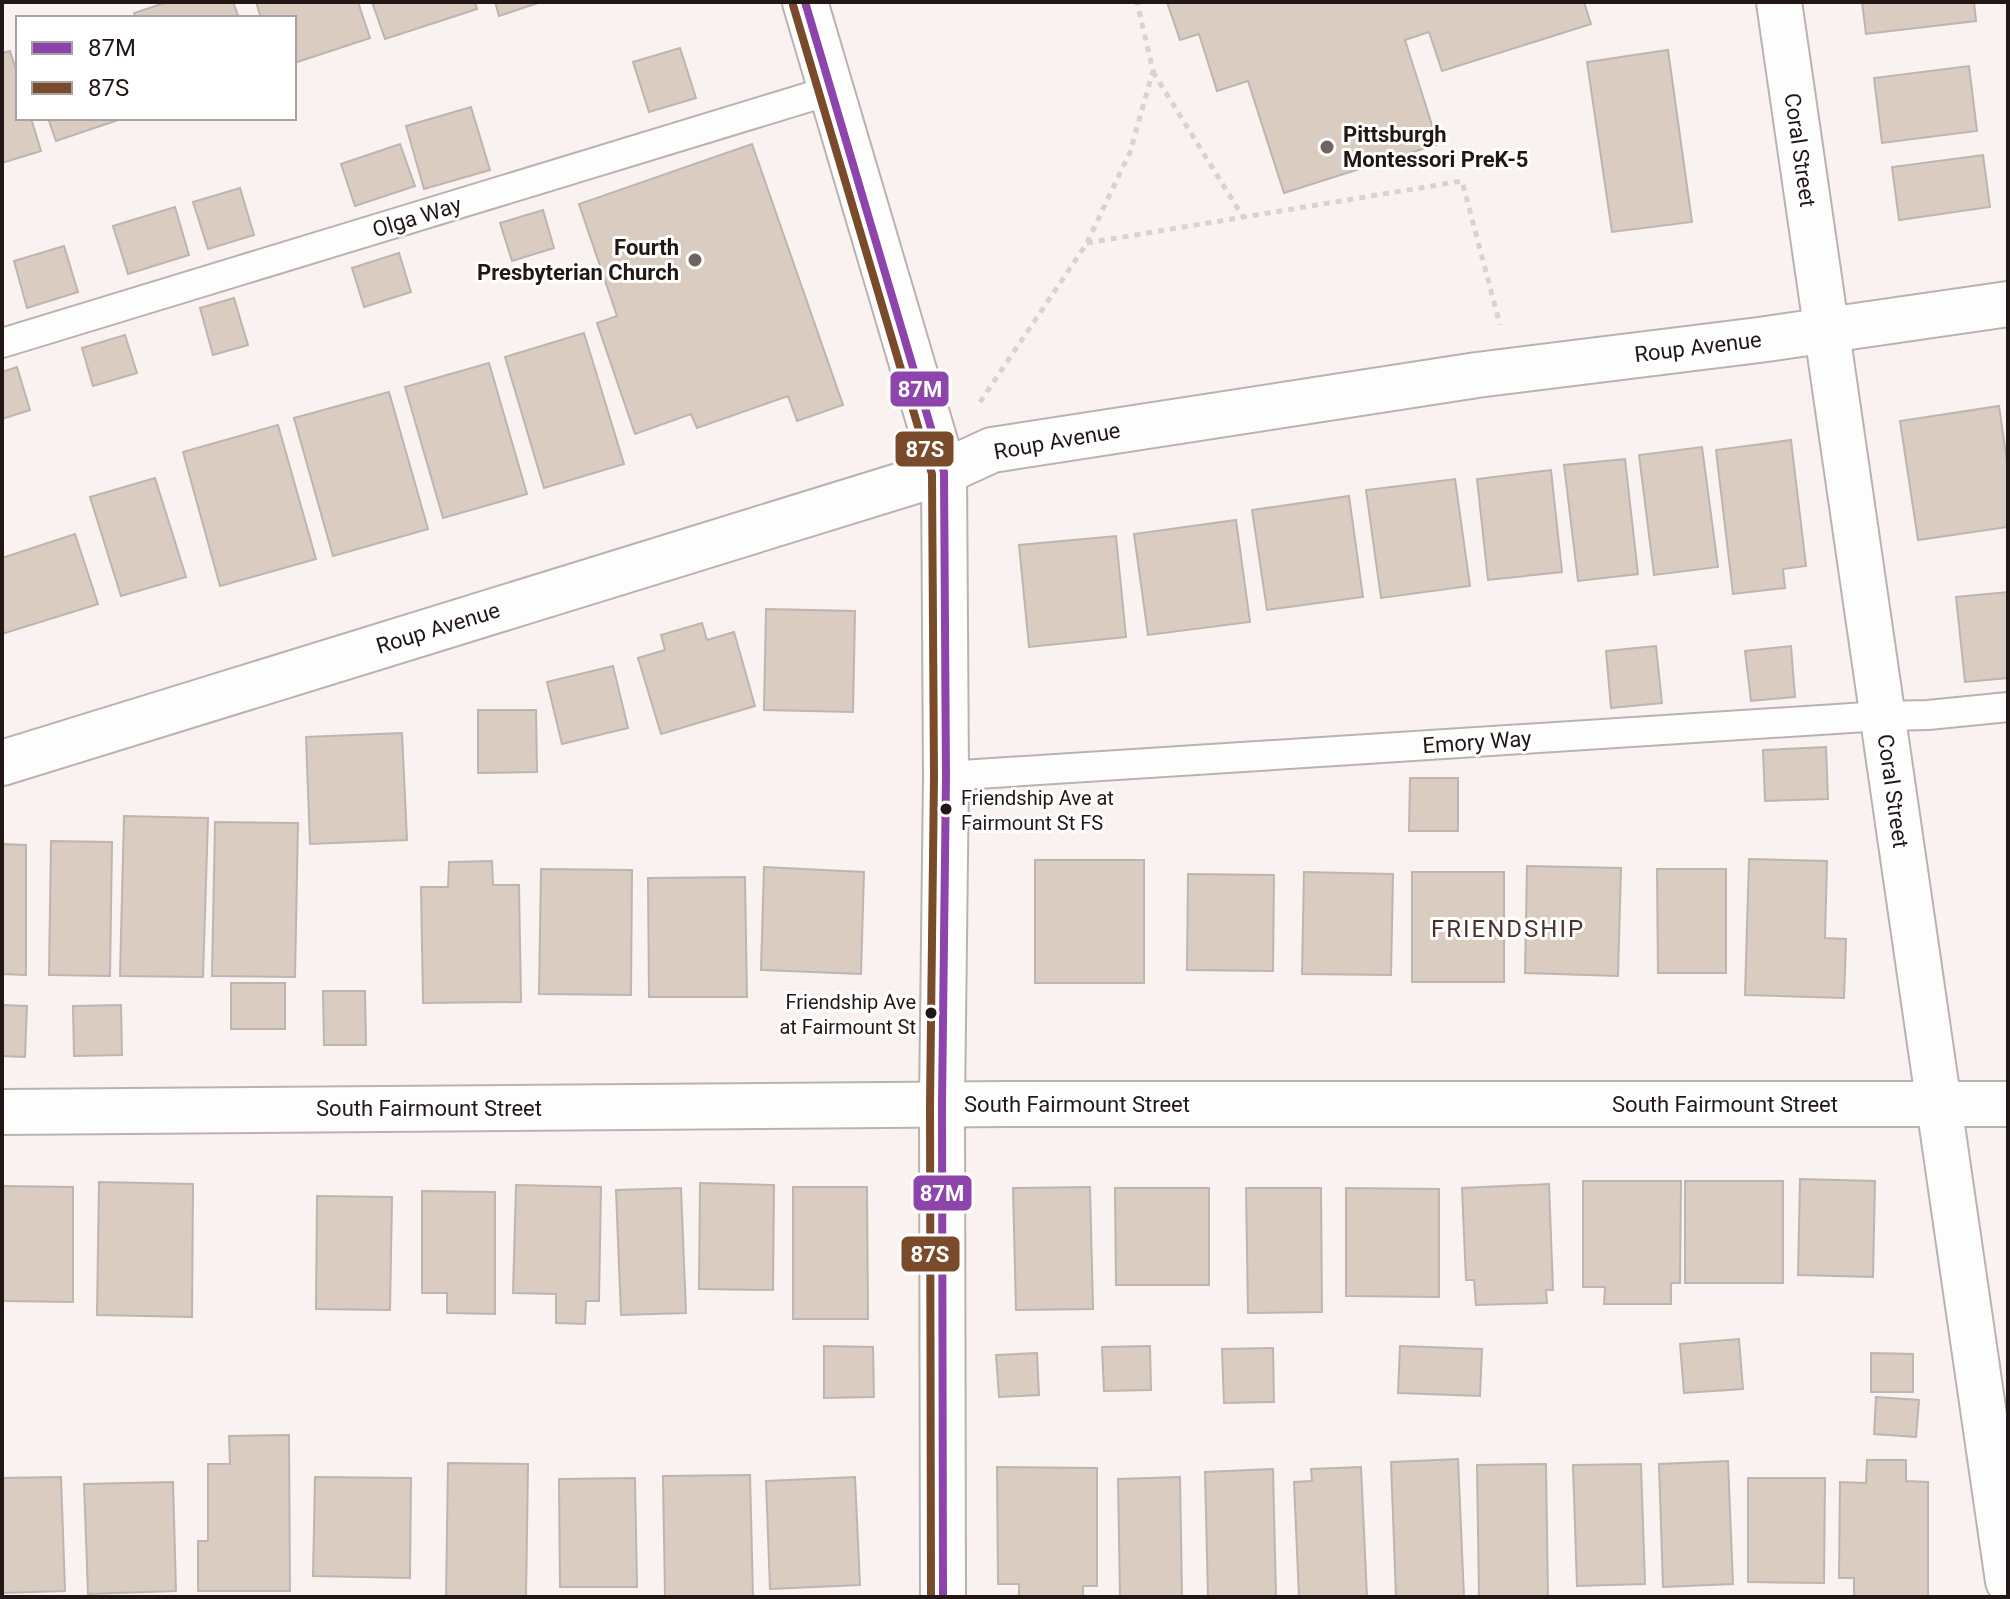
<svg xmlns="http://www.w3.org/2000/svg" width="2010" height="1599" viewBox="0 0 2010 1599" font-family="Roboto,sans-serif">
  <rect width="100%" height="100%" fill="#f9f2f0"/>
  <g fill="#daccc1" stroke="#bcb5b1" stroke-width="2">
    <path d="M167,2H233L239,18H136L134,13Z"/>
    <path d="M256,2H358L370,38L294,63V18H261Z"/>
    <path d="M372,2H475L477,9L385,39Z"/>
    <path d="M495,2H541L499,16Z"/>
    <path d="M1167,2H1584L1591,24L1442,71L1429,32L1405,40L1438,144L1284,193L1248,81L1217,91L1199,34L1180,40Z"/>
    <path d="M1862,2H1974L1976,21L1866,34Z"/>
    <path d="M680,48L696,98L649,112L633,62Z"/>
    <path d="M1668,50L1692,222L1612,232L1587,62Z"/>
    <path d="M10,51L18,76V118H31L41,151L2,163V53Z"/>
    <path d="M1969,66L1977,131L1882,143L1874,78Z"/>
    <path d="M471,107L490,170L424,189L406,126Z"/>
    <path d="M48,118H124L56,141Z"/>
    <path d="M400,144L415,186L355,206L341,164Z"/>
    <path d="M752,144L843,405L797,421L788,396L697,428L691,414L635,434L597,323L617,316L579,204Z"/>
    <path d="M1983,155L1990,207L1899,220L1892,167Z"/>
    <path d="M240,188L254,235L208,249L193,202Z"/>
    <path d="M175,207L189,255L128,274L113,226Z"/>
    <path d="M543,210L554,248L512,261L500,223Z"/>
    <path d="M64,246L78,292L27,308L14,261Z"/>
    <path d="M399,253L411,292L364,307L352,268Z"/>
    <path d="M234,298L248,345L213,355L200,308Z"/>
    <path d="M584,333L624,464L544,488L505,357Z"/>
    <path d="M125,335L137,373L93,386L82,348Z"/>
    <path d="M489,363L527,494L443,518L405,387Z"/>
    <path d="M17,367L30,410L2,419V372Z"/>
    <path d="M389,392L428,529L333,556L294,418Z"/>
    <path d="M1999,406L2008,468V527L1918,540L1900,421Z"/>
    <path d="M278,425L316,559L220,586L183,452Z"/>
    <path d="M1791,440L1806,566L1783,569L1785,588L1733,594L1716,450Z"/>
    <path d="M1702,447L1718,567L1654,575L1639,455Z"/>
    <path d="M1625,459L1638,574L1578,581L1564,465Z"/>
    <path d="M1551,470L1562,572L1488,580L1477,479Z"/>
    <path d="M155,478L186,577L121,596L90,497Z"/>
    <path d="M1455,479L1470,586L1381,598L1366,490Z"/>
    <path d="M1349,496L1363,597L1267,610L1252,510Z"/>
    <path d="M1236,520L1250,622L1148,635L1134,534Z"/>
    <path d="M75,534L98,604L2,634V558Z"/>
    <path d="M1116,536L1126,637L1029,647L1019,545Z"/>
    <path d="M2008,592V678L1965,682L1956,597Z"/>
    <path d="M766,609L855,611L853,712L764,710Z"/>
    <path d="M702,623L707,640L734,632L755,706L661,734L638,658L665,650L661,635Z"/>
    <path d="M1656,646L1662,703L1611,708L1606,651Z"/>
    <path d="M1791,646L1795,697L1751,701L1745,651Z"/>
    <path d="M613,666L628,728L562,744L547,682Z"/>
    <path d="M478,710H536L537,772L478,773Z"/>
    <path d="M402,733L407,840L310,844L306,737Z"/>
    <path d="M1826,747L1828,799L1765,801L1763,750Z"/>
    <path d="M1410,778H1458V831H1409Z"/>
    <path d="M124,816L208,818L203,977L120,976Z"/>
    <path d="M215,822L298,823L295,977L212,976Z"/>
    <path d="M51,841L112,842L110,976L49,975Z"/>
    <path d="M2,844L26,845V975L2,974Z"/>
    <path d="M1749,859L1827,861L1825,938L1846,939L1844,998L1745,995Z"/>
    <rect x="1035" y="860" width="109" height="123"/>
    <path d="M492,861L493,885H519L521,1002L423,1003L421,887H448L449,862Z"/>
    <path d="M1527,866L1621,868L1618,976L1525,973Z"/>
    <path d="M764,867L864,872L861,974L761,970Z"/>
    <path d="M541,869L632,870L631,995L539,994Z"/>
    <path d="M1657,869H1726V973H1658Z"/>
    <path d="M1304,872L1393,874L1391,975L1302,974Z"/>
    <rect x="1412" y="872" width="92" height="110"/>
    <path d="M1188,874L1274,875L1273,971L1187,970Z"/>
    <path d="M745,877L747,997H649L648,878Z"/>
    <rect x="231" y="983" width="54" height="46"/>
    <path d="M323,991H365L366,1045H324Z"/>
    <path d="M2,1005L27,1006L25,1057L2,1056Z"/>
    <path d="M121,1005L122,1055L74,1056L73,1006Z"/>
    <path d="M1800,1179L1875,1181L1873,1277L1798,1275Z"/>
    <path d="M1583,1181H1681L1680,1283H1671V1304H1604L1605,1287H1583Z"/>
    <rect x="1685" y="1181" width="98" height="102"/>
    <path d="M99,1182L193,1184L192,1317L97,1315Z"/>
    <path d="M700,1183L774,1185L773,1290L699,1289Z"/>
    <path d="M1549,1184L1553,1290H1546L1547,1303L1476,1305L1474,1280H1466L1462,1188Z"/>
    <path d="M516,1185L601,1187L599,1301H586L585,1324L556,1323V1294L513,1293Z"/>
    <path d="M2,1186L73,1187V1302L2,1301Z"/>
    <path d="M793,1187H867L868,1319H793Z"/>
    <path d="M1090,1187L1093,1309L1016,1310L1013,1188Z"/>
    <path d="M681,1188L686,1313L621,1315L616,1190Z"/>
    <path d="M1115,1188H1209V1285H1116Z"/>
    <path d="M1246,1188H1321L1322,1312L1248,1313Z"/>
    <path d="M1346,1188L1439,1189V1297L1346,1296Z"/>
    <path d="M422,1191L495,1192V1314L447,1313V1293H422Z"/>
    <path d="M317,1196L392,1197L390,1310L316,1309Z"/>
    <path d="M1739,1339L1743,1389L1684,1393L1680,1344Z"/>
    <path d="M824,1346L873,1347L874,1397L824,1398Z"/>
    <path d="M1150,1346L1151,1390L1104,1391L1102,1347Z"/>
    <path d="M1400,1346L1482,1349L1480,1396L1398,1393Z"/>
    <path d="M1273,1348L1274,1402L1224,1403L1222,1349Z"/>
    <path d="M1037,1353L1039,1395L999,1397L996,1355Z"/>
    <path d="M1871,1353L1913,1354V1392H1871Z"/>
    <path d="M1876,1397L1919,1400L1916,1437L1874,1434Z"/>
    <path d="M289,1435L290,1591H198V1541H208V1464H230L229,1436Z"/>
    <path d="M1458,1459L1464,1597H1396L1391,1462Z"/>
    <path d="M1867,1460H1906V1481L1928,1482V1597H1854V1578H1839L1840,1482L1866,1483Z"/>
    <path d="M1728,1461L1733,1584L1663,1587L1659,1464Z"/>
    <path d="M448,1463L528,1464L526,1597H446Z"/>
    <path d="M1546,1464L1548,1597H1479L1477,1465Z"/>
    <path d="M1641,1464L1645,1584L1577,1586L1573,1465Z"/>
    <path d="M997,1467L1097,1468V1586H1083V1597H1019V1584H998Z"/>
    <path d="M1361,1467L1367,1597H1299L1294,1482L1312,1481L1311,1469Z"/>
    <path d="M1273,1469L1276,1597H1208L1205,1472Z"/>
    <path d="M750,1475L753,1597H665L663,1476Z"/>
    <path d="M61,1477L65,1591L2,1593V1478Z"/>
    <path d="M315,1477L411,1478L410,1578L313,1576Z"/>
    <path d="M855,1477L860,1585L770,1589L766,1481Z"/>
    <path d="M1180,1477L1182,1597H1120L1118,1479Z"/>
    <path d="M635,1478L637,1587H560L559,1479Z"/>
    <path d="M1748,1478H1825L1824,1583L1748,1582Z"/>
    <path d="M173,1482L176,1591L88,1594L84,1484Z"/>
  </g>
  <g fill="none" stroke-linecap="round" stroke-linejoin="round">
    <defs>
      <g id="lane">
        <path d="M2,343L832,90"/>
        <path d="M946,776L1882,716L1928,715L2008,707"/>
      </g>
      <g id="street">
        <path d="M1779,2L2008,1581"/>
        <path d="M2,763L944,472L992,450L1477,375L1759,340L2008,304"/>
        <path d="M2,1112L1007,1104H2008"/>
      </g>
      <path id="secondary" d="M805,2L944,472L946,776L942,1104L943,1597"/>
    </defs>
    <use href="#lane" stroke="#bbb2b0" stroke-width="32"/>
    <use href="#street" stroke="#bbb2b0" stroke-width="48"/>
    <use href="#secondary" stroke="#bbb2b0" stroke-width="48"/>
    <g stroke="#d6d3d2" stroke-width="5" stroke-dasharray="6 6" stroke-linecap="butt">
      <path d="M1153,72L1243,217"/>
      <path d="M1087,243L1462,181L1500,325"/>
      <path d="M980,402L1087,243L1130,152L1153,71L1137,2"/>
    </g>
    <use href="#lane" stroke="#fefdfd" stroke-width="28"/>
    <use href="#street" stroke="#fefdfd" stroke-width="44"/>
    <use href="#secondary" stroke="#fefdfd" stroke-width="44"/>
    <defs>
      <path id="bus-1" d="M805,2L944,472L946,776L942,1104L943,1597"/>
      <path id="bus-2" d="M793,5L932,474L934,776L930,1104L931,1597"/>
    </defs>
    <use href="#bus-1" stroke="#fff" stroke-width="14"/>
    <use href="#bus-2" stroke="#fff" stroke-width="14"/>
    <use href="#bus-1" stroke="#8e44ad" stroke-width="8"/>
    <use href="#bus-2" stroke="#7a4b2a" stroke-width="8"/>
  </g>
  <g fill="#6e6462" stroke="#fff" stroke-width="3">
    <circle cx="1327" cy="147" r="8"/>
    <circle cx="695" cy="260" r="8"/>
  </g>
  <g fill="#231715" stroke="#fff" stroke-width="3">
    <circle cx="946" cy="809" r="7"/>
    <circle cx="931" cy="1013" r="7"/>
  </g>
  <g text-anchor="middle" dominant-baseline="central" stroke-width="6" stroke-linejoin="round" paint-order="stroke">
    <g font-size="20" fill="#231715" stroke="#fff" text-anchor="start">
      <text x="961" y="798">Friendship Ave at<tspan x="961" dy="25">Fairmount St FS</tspan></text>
      <text x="916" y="1002" text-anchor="end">Friendship Ave<tspan x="916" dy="25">at Fairmount St</tspan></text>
    </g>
    <g font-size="22" font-weight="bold" fill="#231715" stroke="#fff" text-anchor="start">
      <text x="1343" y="134">Pittsburgh<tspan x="1343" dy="25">Montessori PreK-5</tspan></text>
      <text x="679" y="247" text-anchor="end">Fourth<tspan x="679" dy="25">Presbyterian Church</tspan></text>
    </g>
    <g font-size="22" fill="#231715" stroke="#fff">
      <text transform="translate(1800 150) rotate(82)">Coral Street</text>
      <text transform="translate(417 217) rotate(-17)">Olga Way</text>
      <text transform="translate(1698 347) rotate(-7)">Roup Avenue</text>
      <text transform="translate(1057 441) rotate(-10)">Roup Avenue</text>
      <text transform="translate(438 628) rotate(-17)">Roup Avenue</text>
      <text transform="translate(1477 742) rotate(-4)">Emory Way</text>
      <text transform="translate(1893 791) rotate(82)">Coral Street</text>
      <text x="1077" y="1104">South Fairmount Street</text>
      <text x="1725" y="1104">South Fairmount Street</text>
      <text x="429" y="1108">South Fairmount Street</text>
    </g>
    <g font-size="24" letter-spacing="2" fill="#4c322d" stroke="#fff">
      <text x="1508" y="929">FRIENDSHIP</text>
    </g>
  </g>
  <g stroke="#fff" stroke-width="3">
    <rect x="889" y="370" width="61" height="38" rx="8" fill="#8e44ad"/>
    <rect x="894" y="430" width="61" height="38" rx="8" fill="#7a4b2a"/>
    <rect x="912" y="1174" width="61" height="38" rx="8" fill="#8e44ad"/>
    <rect x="900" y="1235" width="61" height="38" rx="8" fill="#7a4b2a"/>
  </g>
  <g font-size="22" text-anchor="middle" font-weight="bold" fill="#fff">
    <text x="920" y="397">87M</text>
    <text x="925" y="457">87S</text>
    <text x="942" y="1201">87M</text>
    <text x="930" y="1262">87S</text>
  </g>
  <rect width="2010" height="1599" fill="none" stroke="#231715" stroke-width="8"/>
  <rect x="16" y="16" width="280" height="104" fill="#ffffff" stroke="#a7a2a1" stroke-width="2"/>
  <rect x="32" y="42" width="40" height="12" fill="#8e44ad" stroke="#a7a2a1" stroke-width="2"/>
  <text x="88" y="56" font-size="24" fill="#231715">87M</text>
  <rect x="32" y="82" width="40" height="12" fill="#7a4b2a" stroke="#a7a2a1" stroke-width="2"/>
  <text x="88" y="96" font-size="24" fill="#231715">87S</text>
</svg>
